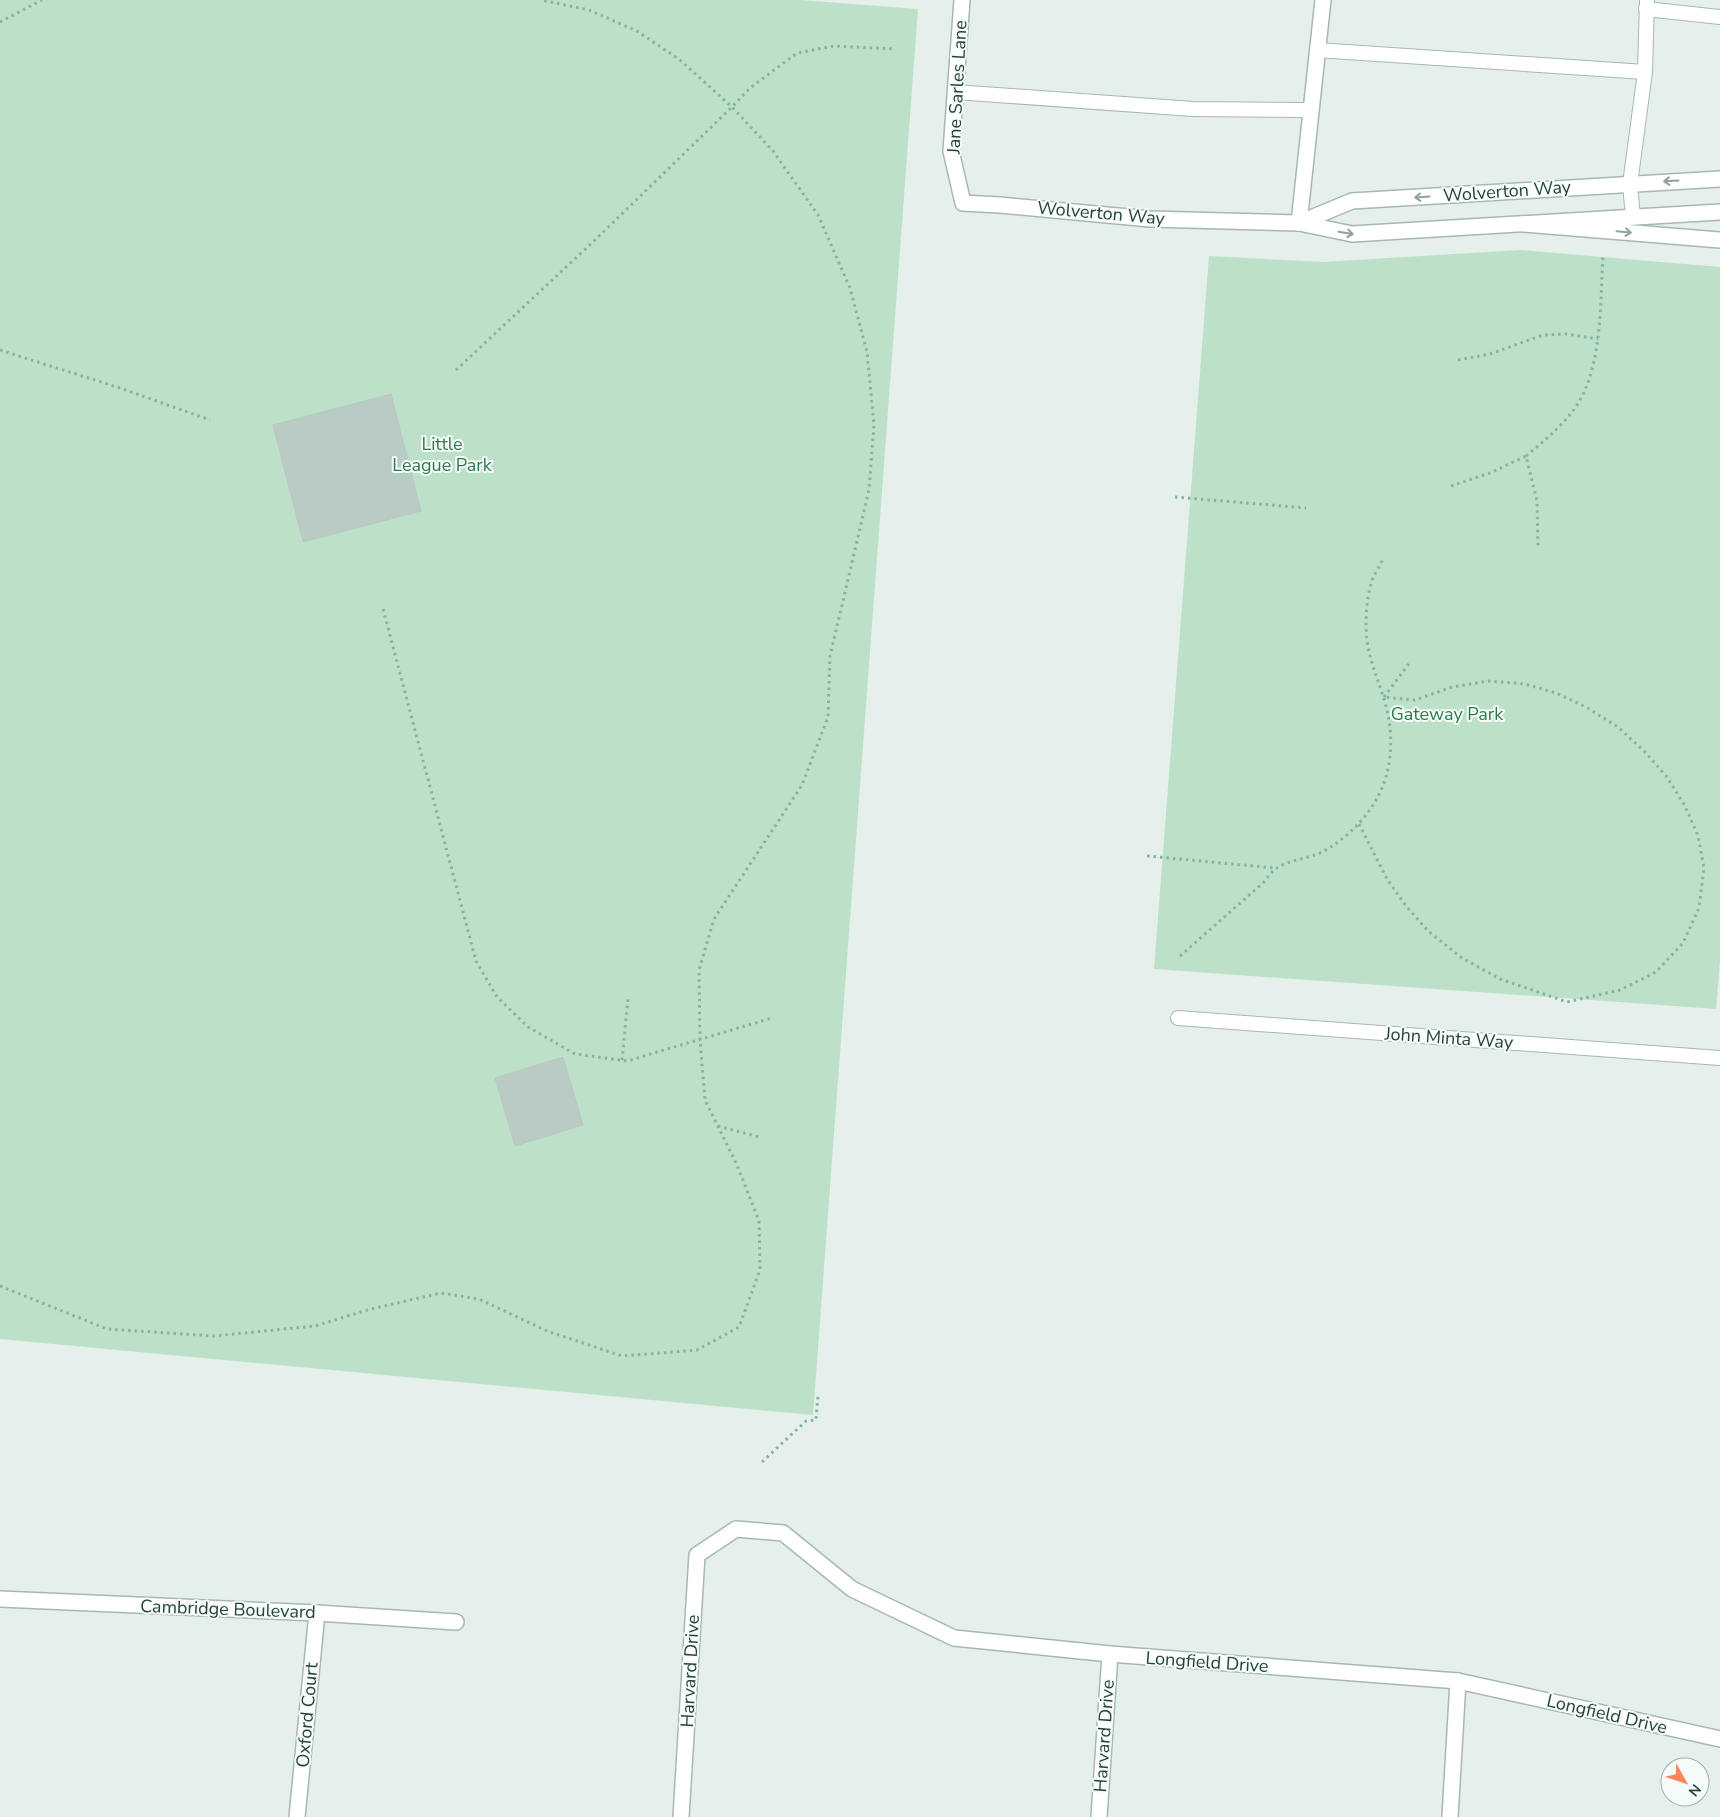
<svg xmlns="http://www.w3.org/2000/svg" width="1720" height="1817" viewBox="0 0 1720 1817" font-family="'Nunito Sans',sans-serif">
  <rect width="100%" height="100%" fill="#e5efeb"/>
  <g fill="#bde1c8">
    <path d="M0,0H800L918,9L813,1415L0,1339Z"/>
    <path d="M1520,250L1720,267V961L1716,1009L1154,969L1209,256L1323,262Z"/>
  </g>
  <g fill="#bacac4" stroke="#b7c9c2">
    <path d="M391,394L421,511L303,542L273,425Z"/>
    <path d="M563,1057L583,1125L515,1146L495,1078Z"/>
  </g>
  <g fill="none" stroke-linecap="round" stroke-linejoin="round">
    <defs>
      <g id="service">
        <path d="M1646,9L1720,17"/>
        <path d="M1317,50L1645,72"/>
        <path d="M955,92L1193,109L1311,110"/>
        <path d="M1633,217L1630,184L1645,72L1647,0"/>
        <path d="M1178,1018L1720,1058"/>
      </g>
      <g id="minor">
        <path d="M962,0L951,151L963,203L1000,205L1150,219L1299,223L1352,234L1720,212"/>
        <path d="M1299,223L1352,201L1720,179"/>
        <path d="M1299,223L1323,0"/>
        <path d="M0,1599L317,1613L456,1622"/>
        <path d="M297,1817L317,1613"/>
        <path d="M681,1817L697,1555L736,1529L783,1533L852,1589L954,1638L1110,1654L1458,1681L1720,1739"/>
        <path d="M1099,1817L1110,1654"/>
        <path d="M1450,1817L1458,1681"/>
      </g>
      <path id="tertiary" d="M1524,224L1720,240"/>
    </defs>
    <use href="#service" stroke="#a7b8b3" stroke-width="16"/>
    <use href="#minor" stroke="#a7b8b3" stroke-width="18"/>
    <use href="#tertiary" stroke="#a7b8b3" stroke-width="18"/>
    <g stroke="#84b4a7" stroke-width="3" stroke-dasharray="2.5 4" stroke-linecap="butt">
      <path d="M0,22L42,0"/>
      <path d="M0,350L120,388L210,420"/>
      <path d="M1458,360L1490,354L1543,335L1566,334L1598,339"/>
      <path d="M456,370L595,240L732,107L750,88L797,53L834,46L895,49"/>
      <path d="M1526,456C1544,441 1561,427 1575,408C1603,368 1600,302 1603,255"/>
      <path d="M1451,486L1490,473L1526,456L1537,501L1538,546"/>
      <path d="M1175,497L1306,508"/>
      <path d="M383,609L476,961L497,997L528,1027L575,1054L627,1061L772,1018"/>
      <path d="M1384,697L1411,661"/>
      <path d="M1359,824L1387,879L1406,906L1428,931L1462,958L1500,979L1567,1002L1620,990L1656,972L1683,943L1699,908L1704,868L1698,836L1685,806L1667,777L1644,751L1618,727L1586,707L1556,693L1525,684L1488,681L1452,687L1415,700L1384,697"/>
      <path d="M1147,856L1275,868"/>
      <path d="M1180,956L1264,882C1268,877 1272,871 1277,868C1289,860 1306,859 1320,853C1342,842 1360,825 1373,805C1394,773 1395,732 1383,696C1377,677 1370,661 1367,641C1365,623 1366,602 1371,584C1373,575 1380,566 1384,557"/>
      <path d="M622,1060L628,999"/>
      <path d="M718,1126L759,1137"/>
      <path d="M0,1286L107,1329L214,1336L315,1326L371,1309L441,1293L479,1299L547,1331L622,1356L697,1350L739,1327L760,1270L759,1221L737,1165L705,1100L700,1040L699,970L714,919L802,785L828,717L830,656L869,490L874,425L867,352L850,288L818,215L773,151L732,107L680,60L637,31L589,10L541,0"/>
      <path d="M762,1462L806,1421L816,1420L818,1396"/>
    </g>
    <use href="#service" stroke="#fff" stroke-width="14"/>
    <use href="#minor" stroke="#fff" stroke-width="15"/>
    <use href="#tertiary" stroke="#fff" stroke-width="15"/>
  </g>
  <defs><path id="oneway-shaft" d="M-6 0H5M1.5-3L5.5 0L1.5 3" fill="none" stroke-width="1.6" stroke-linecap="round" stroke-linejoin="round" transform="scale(1.25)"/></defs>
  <g stroke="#91a19d">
    <use href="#oneway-shaft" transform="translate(1671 181) rotate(177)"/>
    <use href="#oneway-shaft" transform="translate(1422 197) rotate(176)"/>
    <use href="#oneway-shaft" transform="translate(1624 232) rotate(5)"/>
    <use href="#oneway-shaft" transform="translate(1346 233) rotate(9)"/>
  </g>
  <g text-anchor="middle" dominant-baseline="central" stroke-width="4" stroke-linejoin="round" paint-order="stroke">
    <g font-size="18" fill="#23433b" stroke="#f6fbf9">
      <text transform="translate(957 87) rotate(-87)">Jane Sarles Lane</text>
      <text transform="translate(1507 191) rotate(-4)">Wolverton Way</text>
      <text transform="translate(1101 213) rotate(5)">Wolverton Way</text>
      <text transform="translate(1449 1038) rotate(4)">John Minta Way</text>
      <text transform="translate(228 1609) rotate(2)">Cambridge Boulevard</text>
      <text transform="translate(1207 1662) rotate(4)">Longfield Drive</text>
      <text transform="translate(690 1671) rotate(-87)">Harvard Drive</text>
      <text transform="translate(1607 1714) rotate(13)">Longfield Drive</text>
      <text transform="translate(307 1715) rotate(-85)">Oxford Court</text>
      <text transform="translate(1104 1736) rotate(-86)">Harvard Drive</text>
    </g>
    <g font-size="18" fill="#2a7c4d" stroke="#f6fbf9">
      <text x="442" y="444">Little<tspan x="442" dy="21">League Park</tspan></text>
      <text x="1447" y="714">Gateway Park</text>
    </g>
  </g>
  <g transform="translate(1685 1782) rotate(130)"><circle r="24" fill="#f6fbf9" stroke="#a2b1ad"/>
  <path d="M0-4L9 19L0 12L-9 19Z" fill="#f98759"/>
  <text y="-8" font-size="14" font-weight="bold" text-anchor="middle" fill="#23433b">N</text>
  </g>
</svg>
